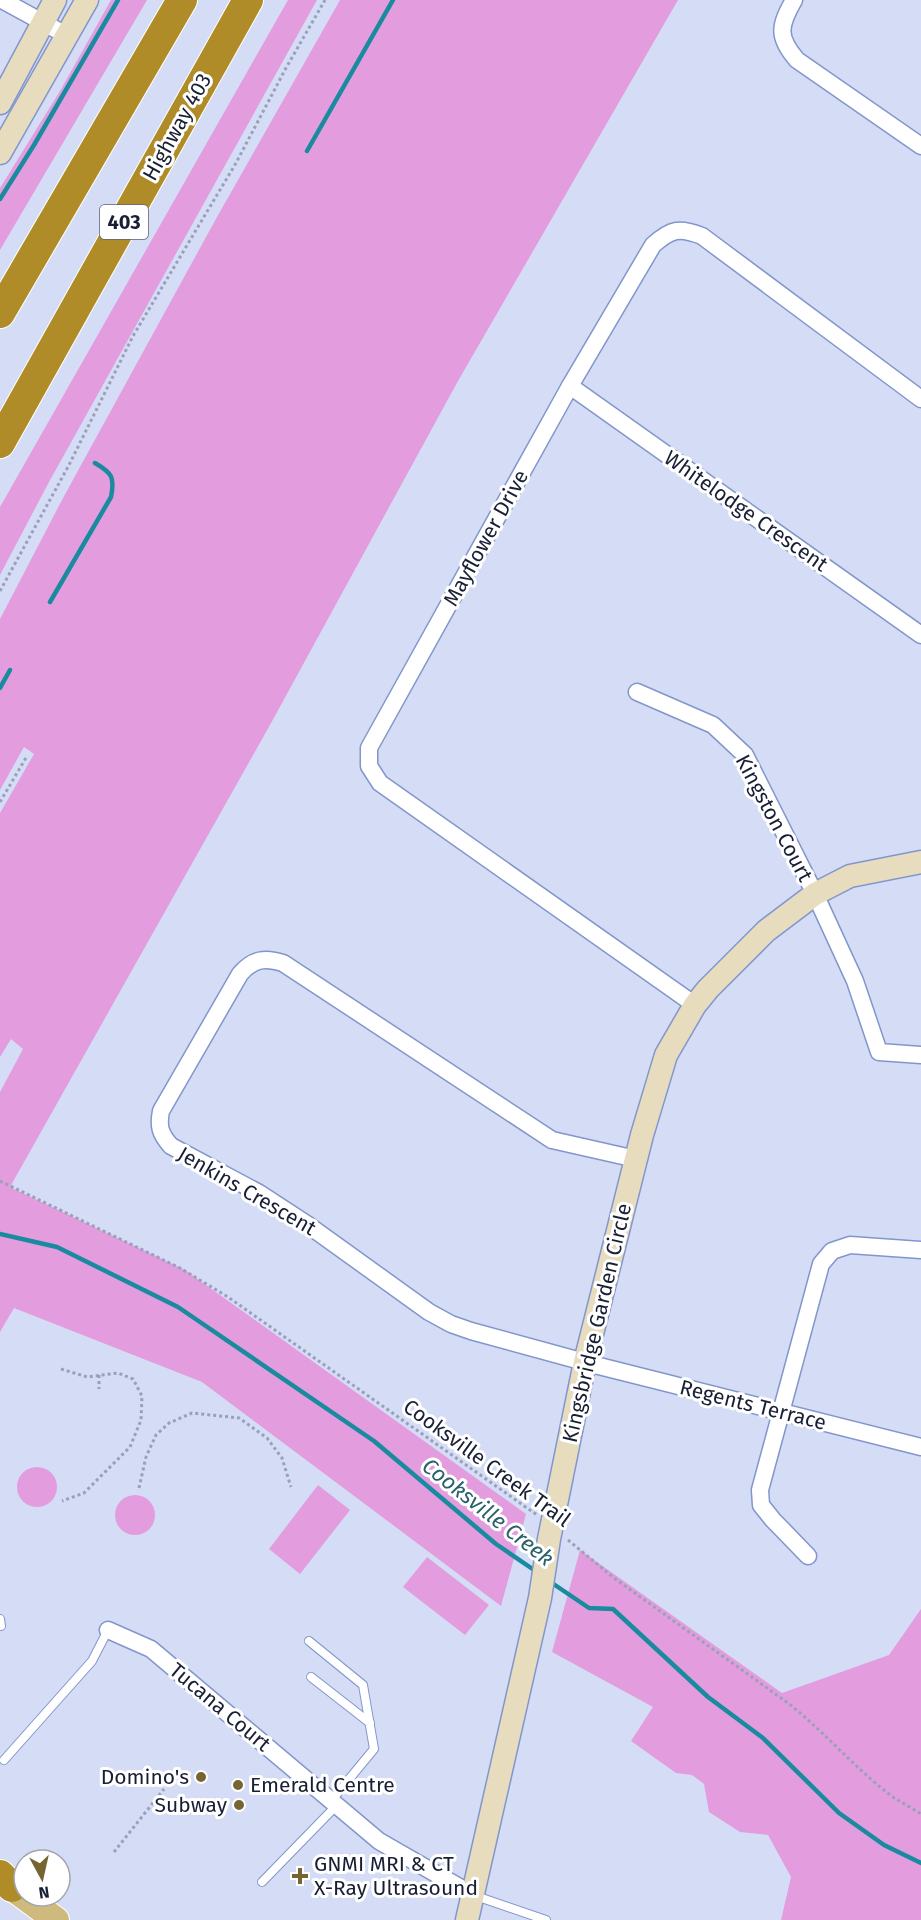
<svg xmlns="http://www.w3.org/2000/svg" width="921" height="1920" viewBox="0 0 921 1920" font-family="'Fira Sans',sans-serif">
  <rect width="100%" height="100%" fill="#d4ddf5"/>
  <g fill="#e39ddf">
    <path d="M111,0H147L0,250V188L60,91Z"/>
    <path d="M288,0H317L49,482L0,575V507Z"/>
    <path d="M340,0H678L458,381L270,725L10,1187L185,1270L526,1514L501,1606L202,1382L14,1308L0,1332V1092L23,1049L11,1039L0,1057V813L34,754L24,747L0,790V619L63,498L217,217Z"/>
    <circle cx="37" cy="1487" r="20"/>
    <path d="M318,1485L350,1510L300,1574L269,1549Z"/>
    <circle cx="135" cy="1515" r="20"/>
    <path d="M580,1550L782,1693L889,1655L921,1609V1920H781L791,1877L768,1835L740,1832L709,1812L704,1784L692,1775L676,1773L631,1741L653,1707L552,1652Z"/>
    <path d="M427,1557L489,1605L465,1635L403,1587Z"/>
  </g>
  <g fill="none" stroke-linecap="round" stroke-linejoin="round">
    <g stroke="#1a8b9f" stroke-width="4.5">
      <path d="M307,151L393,0"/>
      <path d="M0,199L34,145L118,0"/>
      <path d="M50,602L111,497C115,477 112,473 95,463"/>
      <path d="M0,688L10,670"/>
      <path d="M0,1234L57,1247L178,1307L374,1441L496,1544L537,1572"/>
      <path d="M549,1581L589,1608L613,1609L708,1697L763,1738L839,1813L884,1845L921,1863"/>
    </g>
    <defs>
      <g id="lane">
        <path d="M0,1619L1,1626"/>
        <path d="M309,1641L363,1685L374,1749L331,1801"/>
        <path d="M311,1677L370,1723"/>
        <path d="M4,1760L92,1661L108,1630"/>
        <path d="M262,1882L337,1805"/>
        <path d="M473,1895L546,1920"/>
      </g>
      <g id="street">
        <path d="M2,0L66,35"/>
        <path d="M794,0C779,26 777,37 797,60L921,146"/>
        <path d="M570,386L921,635"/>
        <path d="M637,692L713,725L745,755L815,894L855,981L879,1052L921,1055"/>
        <path d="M695,1005L380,783L369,766V748L570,386L653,245C671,229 679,227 702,236L921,399"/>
        <path d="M636,1159L552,1140L283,963C265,957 253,959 240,974L161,1111C158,1126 160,1134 171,1146L259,1193L308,1225L429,1312L451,1324L471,1331L599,1366L921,1447"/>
        <path d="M808,1556L773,1520L761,1505L760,1490L821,1264L832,1251L850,1245L921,1250"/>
        <path d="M108,1630L151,1649L379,1841L473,1895"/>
      </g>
      <g id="secondary">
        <path d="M0,103L55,0"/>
        <path d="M0,153L87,0"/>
        <path d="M467,1920L540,1598L549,1539L585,1362L642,1135L666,1055L695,1005L708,989L766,931L815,894L850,876L921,862"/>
      </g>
      <path id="primary" d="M0,1879L56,1920"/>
      <g id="highway">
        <path d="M0,313L182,0"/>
        <path d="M0,443L248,0"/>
        <path d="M0,1875L12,1887"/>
      </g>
    </defs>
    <use href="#lane" stroke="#8296cc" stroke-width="10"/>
    <use href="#street" stroke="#8296cc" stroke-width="19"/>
    <use href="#secondary" stroke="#8296cc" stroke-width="25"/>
    <use href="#primary" stroke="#fff" stroke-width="28"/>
    <use href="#highway" stroke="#fff" stroke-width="32"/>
    <g stroke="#98a1b8" stroke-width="3" stroke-dasharray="3 3" stroke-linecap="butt">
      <path d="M0,591L69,465L133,336L236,163L286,68L325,0"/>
      <path d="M0,802L27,756"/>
      <path d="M0,1181L180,1268L228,1297L537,1515"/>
      <path d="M61,1369L87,1377L118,1373L133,1379L142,1396L141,1420L130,1447L84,1493L62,1501"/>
      <path d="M99,1375V1389"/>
      <path d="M139,1488L146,1457L156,1435L169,1423L192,1413L239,1418L267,1438L282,1458L291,1487"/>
      <path d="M568,1540L614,1578L788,1703C825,1732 855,1769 893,1797C902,1803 912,1808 921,1814"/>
      <path d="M114,1852L164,1789"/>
    </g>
    <use href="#lane" stroke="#fff" stroke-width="8"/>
    <use href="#street" stroke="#fff" stroke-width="16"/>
    <use href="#secondary" stroke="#e7dcbe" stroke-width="22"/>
    <use href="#primary" stroke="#cfba7e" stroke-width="26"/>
    <use href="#highway" stroke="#af8c28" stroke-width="30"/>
  </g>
  <g fill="#776433" stroke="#fff" stroke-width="2">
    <circle cx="201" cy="1777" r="6"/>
    <circle cx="238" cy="1785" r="6"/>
    <circle cx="239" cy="1805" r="6"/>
    <path d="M297 1867h6v6h6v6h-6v6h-6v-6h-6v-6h6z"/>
  </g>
  <g text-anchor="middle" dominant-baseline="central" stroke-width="6" stroke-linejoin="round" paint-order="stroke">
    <rect fill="#fff" stroke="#5d6271" stroke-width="1.5" x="100" y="205" width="48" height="34" rx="4.5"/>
    <g font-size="20" font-weight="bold" fill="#181f34">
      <text x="124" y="222">403</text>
    </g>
    <g font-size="21" fill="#181f34" stroke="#fff">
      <text transform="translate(177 127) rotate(-61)">Highway 403</text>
      <text transform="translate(746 511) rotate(35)">Whitelodge Crescent</text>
      <text transform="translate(486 538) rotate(-61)">Mayflower Drive</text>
      <text transform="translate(774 818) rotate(62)">Kingston Court</text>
      <text transform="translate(247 1191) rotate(30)">Jenkins Crescent</text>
      <text transform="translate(597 1323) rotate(-77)">Kingsbridge Garden Circle</text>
      <text transform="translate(753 1405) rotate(14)">Regents Terrace</text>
      <text transform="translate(487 1463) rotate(36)">Cooksville Creek Trail</text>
      <text transform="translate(220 1707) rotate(40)">Tucana Court</text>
    </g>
    <g font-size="21" fill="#181f34" stroke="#fff" text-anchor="end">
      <text x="189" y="1777">Domino's</text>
      <text x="250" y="1785" text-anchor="start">Emerald Centre</text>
      <text x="227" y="1805">Subway</text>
      <text x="314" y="1864" text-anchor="start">GNMI MRI &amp; CT<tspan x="314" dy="24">X-Ray Ultrasound</tspan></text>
    </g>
    <g font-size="22" font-style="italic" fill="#286169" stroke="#fff">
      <text transform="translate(488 1512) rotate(38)">Cooksville Creek</text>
    </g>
  </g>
  <g transform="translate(42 1878) rotate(172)"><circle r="28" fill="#ffffff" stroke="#a3a5ae" stroke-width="1.5"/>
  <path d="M0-4.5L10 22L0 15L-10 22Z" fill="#776433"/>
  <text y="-9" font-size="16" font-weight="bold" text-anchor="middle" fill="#181f34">N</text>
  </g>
</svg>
